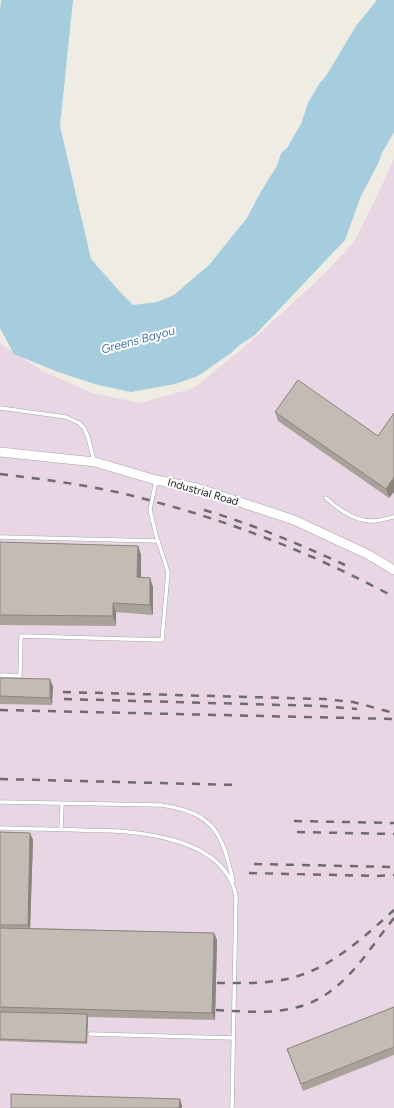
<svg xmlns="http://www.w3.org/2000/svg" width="394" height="1108" viewBox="0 0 394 1108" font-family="Figtree,sans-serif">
  <rect width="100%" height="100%" fill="#efece4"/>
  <path fill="#e8d6e4" d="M394,159V1108H0V343L43,371L92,393L140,403L194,388L249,343L322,276L354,242L377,196Z"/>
  <path fill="#a5cddd" d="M1,0H73L60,126L91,259L122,294L133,305L157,302L174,295L209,265L247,218L260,193L277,166L281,153L287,148L301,124L308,103L319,84L326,76L356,26L377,0H394V132L382,153L378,164L361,196L345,240L254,336L241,344L231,353L198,376L175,384L131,392L98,385L58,372L14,354L0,328V11Z"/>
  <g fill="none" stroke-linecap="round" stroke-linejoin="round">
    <defs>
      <g id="service">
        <path d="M0,408L66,417L79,423L84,428L88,437L94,461"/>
        <path d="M326,498C338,509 355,521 372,521C380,521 387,518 394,517"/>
        <path d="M0,537L158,541"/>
        <path d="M0,675L20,676L21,636L162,640L168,572L156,535L150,509L156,481"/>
        <path d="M0,802L161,805C214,813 222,832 233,881"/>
        <path d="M0,828C26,829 53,829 79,830C96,831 112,830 128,832C169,836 227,849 236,896L232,1108"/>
        <path d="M61,829L62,804"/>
        <path d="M90,1034L233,1038"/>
      </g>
      <path id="tertiary" d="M0,452L95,462L156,480L197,488L294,520L367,554L394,570"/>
    </defs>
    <use href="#service" stroke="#a5a5a5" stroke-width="4.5"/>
    <use href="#tertiary" stroke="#a5a5a5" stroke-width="10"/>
    <use href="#service" stroke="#fff" stroke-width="3.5"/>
    <use href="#tertiary" stroke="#fff" stroke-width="9"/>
    <g stroke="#6c6c6c" stroke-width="2.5" stroke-dasharray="8 8" stroke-linecap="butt">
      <path d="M0,474C51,480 103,487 152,501C236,523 318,556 394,597"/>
      <path d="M204,510C252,524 299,544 345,565"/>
      <path d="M63,692L324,699L353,702L394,713"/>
      <path d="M64,699L321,706L357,709"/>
      <path d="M0,710L394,719"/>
      <path d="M0,779L238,785"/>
      <path d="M294,821L394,823"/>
      <path d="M297,832L394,834"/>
      <path d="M254,864L394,867"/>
      <path d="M249,873L377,876L394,875"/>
      <path d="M217,983C240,983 264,984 287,979C329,970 363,938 394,910"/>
      <path d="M216,1010C236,1011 257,1013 277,1011C291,1009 307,1006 320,998C352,980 372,945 394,918"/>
    </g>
  </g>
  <g fill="#a9a29b">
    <path d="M275,412L378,436L389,498L278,421Z"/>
    <path d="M0,542L138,546L141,555V577L150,578L153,587V615L116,612V626L0,625Z"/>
    <path d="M0,678L53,686L52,705L0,704Z"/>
    <path d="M0,832L30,833L33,840L30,928L214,933L217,940L215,1020L88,1017L87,1044L0,1041Z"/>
    <path d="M394,1007V1055L303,1091L287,1049Z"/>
  </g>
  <g fill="#89847e">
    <path d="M394,477V492L389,498L386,489Z"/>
    <path d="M138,546L141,555V586L137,577Z"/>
    <path d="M150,578L153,587V615L150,605Z"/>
    <path d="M113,603L116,612V626L113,616Z"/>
    <path d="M50,679L53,686L52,705L50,698Z"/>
    <path d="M30,833L33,840L30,932L28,925Z"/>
    <path d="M214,933L217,940L215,1020L212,1013Z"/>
    <path d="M87,1014L88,1017L87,1044L86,1042Z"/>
    <path d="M180,1099L182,1106V1108H179Z"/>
  </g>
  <g fill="#c4bcb4" stroke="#89847e">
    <path d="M298,380L378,436L394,413V477L386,489L275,412Z"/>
    <path d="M0,542L138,546L137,577L150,578V605L113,603V616L0,615Z"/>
    <path d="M0,678L50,679V698L0,696Z"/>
    <path d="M0,832L30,833L28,925H0Z"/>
    <path d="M0,928L214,933L212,1013L0,1007Z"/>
    <path d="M394,1007V1047L301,1084L287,1049Z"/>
    <path d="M0,1012L87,1014L86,1042L0,1039Z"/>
    <path d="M11,1094L180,1099L179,1108H11Z"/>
  </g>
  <g text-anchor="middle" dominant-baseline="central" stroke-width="4" stroke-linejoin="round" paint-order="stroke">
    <g font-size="11" fill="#1e1e1e" stroke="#fff">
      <text transform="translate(203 492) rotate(16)">Industrial Road</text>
    </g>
    <g font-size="12" font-style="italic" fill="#4b77ae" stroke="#fff">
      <text transform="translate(138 340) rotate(-15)">Greens Bayou</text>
    </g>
  </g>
</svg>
